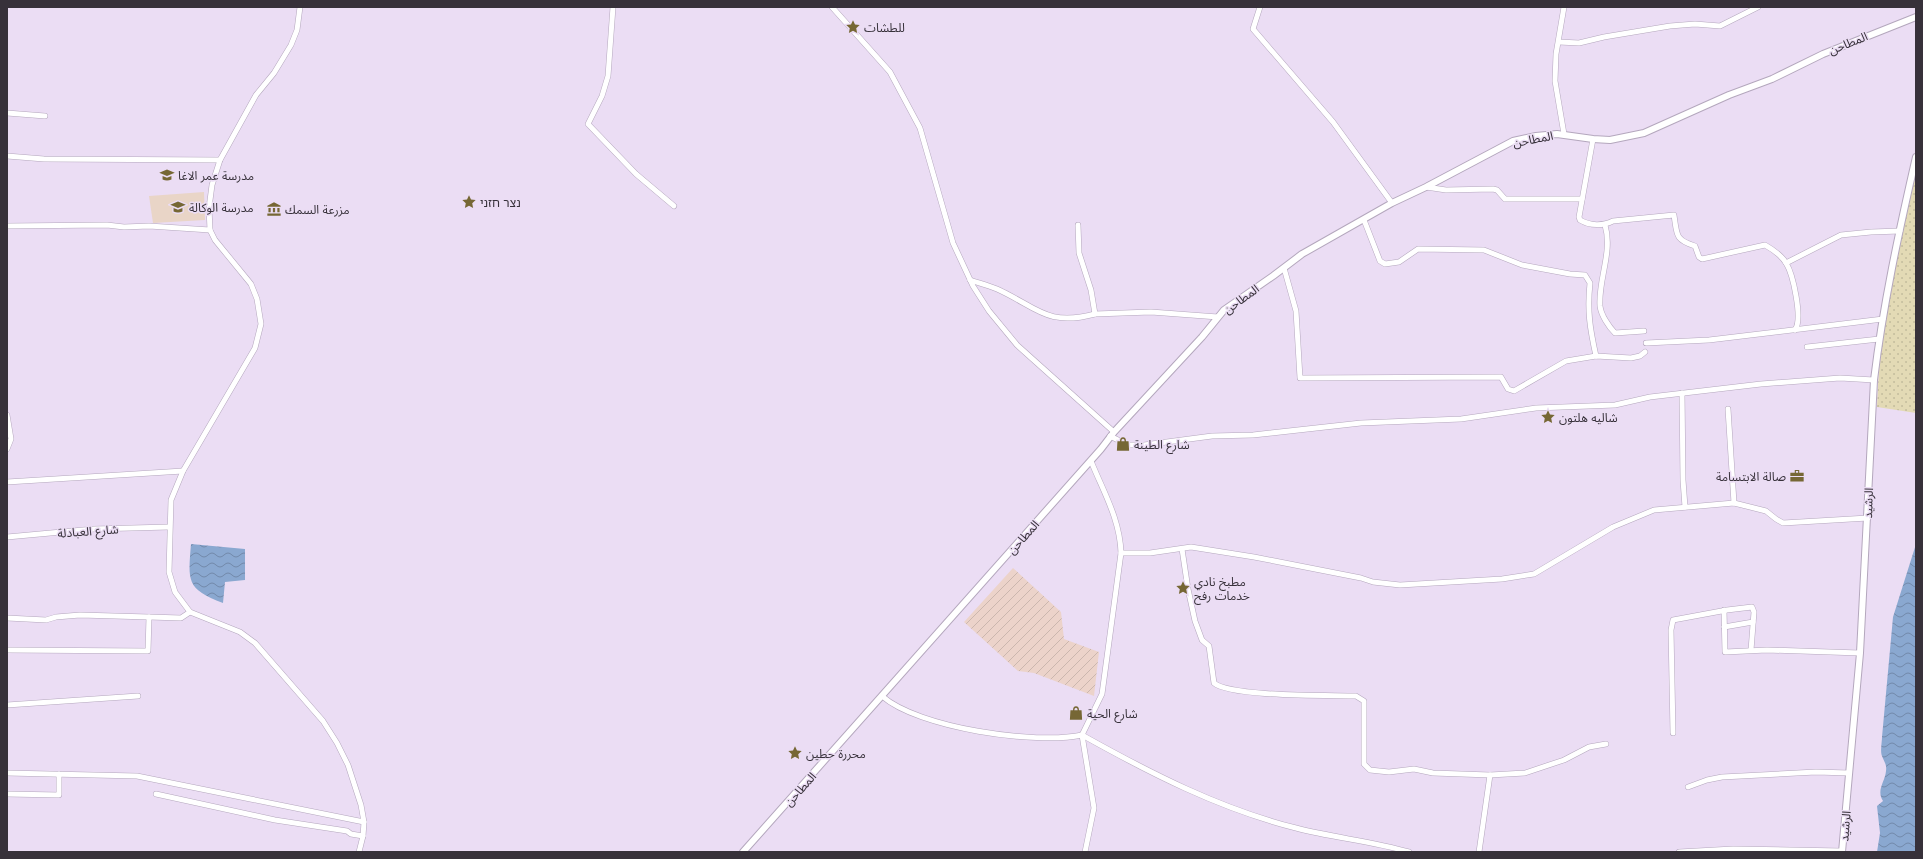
<svg xmlns="http://www.w3.org/2000/svg" width="1923" height="859" viewBox="0 0 1923 859" font-family="'Libre Baskerville','Noto Sans Arabic','Noto Sans Hebrew',serif">
  <defs>
    <pattern id="industrial-furrows" width="10" height="10" patternUnits="userSpaceOnUse"><rect width="10" height="10" fill="#ecd3ca"/><path d="M-1 1l2-2M0 10L10 0M9 11l2-2" fill="none" stroke="#cbb6ae"/></pattern>
    <pattern id="sand-dots" width="8" height="8" patternUnits="userSpaceOnUse"><rect width="8" height="8" fill="#e3dab5"/><path d="M2 2h.1M6 6h.1" fill="none" stroke="#c3bc9c" stroke-width="1.8" stroke-linecap="round"/></pattern>
    <pattern id="water-waves" width="16" height="10" patternUnits="userSpaceOnUse"><rect width="16" height="10" fill="#8aa8d0"/><path d="M0 5q4-4 8 0t8 0" fill="none" stroke="#7289aa"/></pattern>
  </defs>
  <rect width="100%" height="100%" fill="#ebddf4"/>
  <path fill="url(#industrial-furrows)" d="M1013,568L1061,612L1064,639L1099,652L1094,696L1034,673L1018,671L964,622Z"/>
  <path fill="#e9d5c7" d="M204,192L205,220L153,223L149,196Z"/>
  <path fill="url(#sand-dots)" d="M1916,173V413L1877,407C1879,328 1899,250 1916,173Z"/>
  <g fill="url(#water-waves)">
    <path d="M191,544L245,549V580L225,582L223,603C186,589 188,581 191,544Z"/>
    <path d="M1916,544V852H1877L1880,833L1877,806L1883,801C1876,790 1885,782 1886,771C1887,764 1884,762 1882,756C1880,751 1882,742 1882,737L1893,617Z"/>
  </g>
  <g fill="none" stroke-linecap="round" stroke-linejoin="round">
    <defs>
      <g id="minor">
        <path d="M300,7L297,30L291,45L274,73L256,95L220,160L212,185L209,208L210,230L215,240L251,284L257,299L261,324L255,348L183,471L171,500L169,572L175,592L190,612L240,632L255,643L323,721L337,743L348,765L361,805L364,822L363,836L359,852"/>
        <path d="M613,7L608,76L602,96L588,124L636,174L674,206"/>
        <path d="M832,7L890,72L920,128L953,243L973,286L989,311L1017,345L1114,432"/>
        <path d="M1260,7L1253,29L1333,122L1392,203"/>
        <path d="M1564,7L1556,54L1555,81L1564,134"/>
        <path d="M1559,42L1579,43L1604,37L1670,26L1695,24L1720,26L1758,7"/>
        <path d="M7,113L45,116"/>
        <path d="M1593,139L1579,217L1580,220C1590,226 1603,226 1613,221L1674,215C1677,235 1675,240 1695,246L1699,257L1702,259L1765,245C1772,249 1782,256 1786,263C1793,274 1803,319 1795,330"/>
        <path d="M7,156L44,159L220,160"/>
        <path d="M1426,187L1446,190L1493,189L1497,190L1505,199H1582"/>
        <path d="M1364,220L1380,261L1385,264L1399,262L1418,249L1484,250L1522,265L1570,274L1585,275L1590,283C1587,311 1590,329 1596,356"/>
        <path d="M1078,225L1079,253L1091,290L1095,314L1151,312L1218,317"/>
        <path d="M1605,225C1613,252 1598,280 1600,306C1601,315 1609,327 1615,333L1644,331"/>
        <path d="M7,226L107,225L124,227L149,226L210,230"/>
        <path d="M1786,263L1841,235L1871,232L1900,231"/>
        <path d="M1284,268L1296,311L1300,378L1501,377L1508,389L1514,391L1566,361L1596,356L1631,358L1640,356L1645,352"/>
        <path d="M970,280C979,283 988,285 997,289C1037,307 1046,327 1095,314"/>
        <path d="M1646,343L1709,340L1883,319"/>
        <path d="M1807,347L1879,339"/>
        <path d="M1682,393L1683,480L1685,507"/>
        <path d="M1728,409L1734,503"/>
        <path d="M7,415L11,439L7,449"/>
        <path d="M1110,436L1128,445H1144L1212,436L1253,435L1361,423L1461,419L1536,408L1615,405L1650,397L1761,384L1840,378L1874,380"/>
        <path d="M7,482L183,471"/>
        <path d="M7,537L94,529L169,527"/>
        <path d="M1182,549L1188,589L1195,621L1202,640L1209,646L1214,683C1231,697 1329,695 1356,696L1364,701V764L1370,770L1389,772L1414,769L1433,773L1490,775L1525,773L1564,760L1589,747L1606,744"/>
        <path d="M1121,553H1150L1191,547L1254,557L1361,578L1373,582L1400,585L1502,579L1534,574L1613,527L1654,510L1734,503L1766,511L1776,519L1783,523L1868,518"/>
        <path d="M1724,610L1725,652L1767,650L1860,653"/>
        <path d="M149,617L181,618L190,612"/>
        <path d="M7,618L46,620L56,617L80,615L149,617L148,651L7,650"/>
        <path d="M1724,627L1753,622"/>
        <path d="M882,696C918,728 1036,745 1082,735C1150,773 1220,809 1296,828C1334,838 1372,841 1409,852"/>
        <path d="M7,705L138,696"/>
        <path d="M1673,733L1671,630L1673,620L1727,610L1752,607L1754,612L1751,650"/>
        <path d="M7,773L137,776L364,822"/>
        <path d="M1688,787L1707,780L1722,777L1816,772L1849,773"/>
        <path d="M7,794L59,795V774"/>
        <path d="M156,794L275,820L347,831L351,834L363,836"/>
        <path d="M1085,852L1094,808L1082,735L1102,694L1121,553C1120,519 1103,491 1091,461"/>
        <path d="M1479,852L1490,775"/>
        <path d="M1679,852L1733,849L1842,851"/>
      </g>
      <g id="major">
        <path d="M743,852L1101,449L1114,432L1202,337L1224,310L1273,276L1302,254L1392,203L1426,187L1513,141L1536,136L1557,134L1593,139L1610,140L1644,133L1729,95L1772,79L1823,54L1916,17"/>
        <path d="M1842,852L1860,653L1874,380C1883,305 1899,231 1916,157"/>
      </g>
    </defs>
    <use href="#minor" stroke="#b4a7bd" stroke-width="6"/>
    <use href="#major" stroke="#b4a7bd" stroke-width="8"/>
    <use href="#minor" stroke="#fff" stroke-width="5"/>
    <use href="#major" stroke="#fff" stroke-width="6"/>
  </g>
  <defs>
    <symbol id="sight-bare" viewBox="-9 -9 18 18"><path d="M0-6L1.8-2.2L6-1.7L2.9 1.2L3.7 5.4L0 3.3L-3.7 5.4L-2.9 1.2L-6-1.7L-1.8-2.2Z" fill="#766734" stroke="#ebddf4" stroke-width="2.5" paint-order="stroke"/></symbol>
    <symbol id="school-bare" viewBox="-9 -9 18 18"><path d="M0-5L7-2L0 1L-7-2ZM-4 1L0 2.5L4 1V4Q0 6-4 4Z" fill="#766734" stroke="#ebddf4" stroke-width="2.5" paint-order="stroke"/></symbol>
    <symbol id="museum-bare" viewBox="-9 -9 18 18"><path d="M0-6L6-3V-2H-6V-3ZM-5-1h2V3h-2ZM-1-1h2V3h-2ZM3-1h2V3H3ZM-6 4H6V6H-6Z" fill="#766734" stroke="#ebddf4" stroke-width="2.5" paint-order="stroke"/></symbol>
    <symbol id="shop-bare" viewBox="-9 -9 18 18"><path d="M-5-2.5h2.3a2.7 3.5 0 0 1 5.4 0H5L5.5 6h-11ZM-1.5-2.5h3a1.5 2.3 0 0 0-3 0Z" fill="#766734" stroke="#ebddf4" stroke-width="2.5" paint-order="stroke"/></symbol>
    <symbol id="office-bare" viewBox="-9 -9 18 18"><path d="M-6-3h4V-5.5h4V-3h4V5H-6ZM-1-4.5V-3h2v-1.5ZM-6 0V1H6V0Z" fill="#766734" stroke="#ebddf4" stroke-width="2.5" paint-order="stroke"/></symbol>
  </defs>
  <g fill-rule="evenodd">
    <use href="#sight-bare" x="843" y="17" width="20" height="20"/>
    <use href="#school-bare" x="157" y="165" width="20" height="20"/>
    <use href="#sight-bare" x="459" y="192" width="20" height="20"/>
    <use href="#school-bare" x="168" y="197" width="20" height="20"/>
    <use href="#museum-bare" x="264" y="199" width="20" height="20"/>
    <use href="#sight-bare" x="1538" y="407" width="20" height="20"/>
    <use href="#shop-bare" x="1113" y="434" width="20" height="20"/>
    <use href="#office-bare" x="1787" y="466" width="20" height="20"/>
    <use href="#sight-bare" x="1173" y="578" width="20" height="20"/>
    <use href="#shop-bare" x="1066" y="703" width="20" height="20"/>
    <use href="#sight-bare" x="785" y="743" width="20" height="20"/>
  </g>
  <g text-anchor="middle" dominant-baseline="central" stroke-width="3" stroke-linejoin="round" paint-order="stroke">
    <g font-size="12" fill="#37313a" stroke="#ebddf4" text-anchor="start">
      <text x="864" y="27">للطشات</text>
      <text x="178" y="175">مدرسة عمر الاغا</text>
      <text x="480" y="202">נצר חזני</text>
      <text x="189" y="207">مدرسة الوكالة</text>
      <text x="285" y="209">مزرعة السمك</text>
      <text x="1559" y="417">شاليه هلتون</text>
      <text x="1134" y="444">شارع الطينة</text>
      <text x="1786" y="476" text-anchor="end">صالة الابتسامة</text>
      <text x="1194" y="581">مطبخ نادي<tspan x="1194" dy="14">خدمات رفح</tspan></text>
      <text x="1087" y="713">شارع الحية</text>
      <text x="806" y="753">محررة حطين</text>
    </g>
    <g font-size="12" fill="#37313a" stroke="#ebddf4">
      <text transform="translate(1848 43) rotate(-22)">المطاحن</text>
      <text transform="translate(1533 139) rotate(-11)">المطاحن</text>
      <text transform="translate(1241 299) rotate(-36)">المطاحن</text>
      <text transform="translate(1868 503) rotate(-88)">الرشيد</text>
      <text transform="translate(88 531) rotate(-4)">شارع العبادلة</text>
      <text transform="translate(1023 537) rotate(-48)">المطاحن</text>
      <text transform="translate(800 789) rotate(-48)">المطاحن</text>
      <text transform="translate(1845 826) rotate(-85)">الرشيد</text>
    </g>
  </g>
  <rect width="1923" height="859" fill="none" stroke="#37313a" stroke-width="16"/>
</svg>
